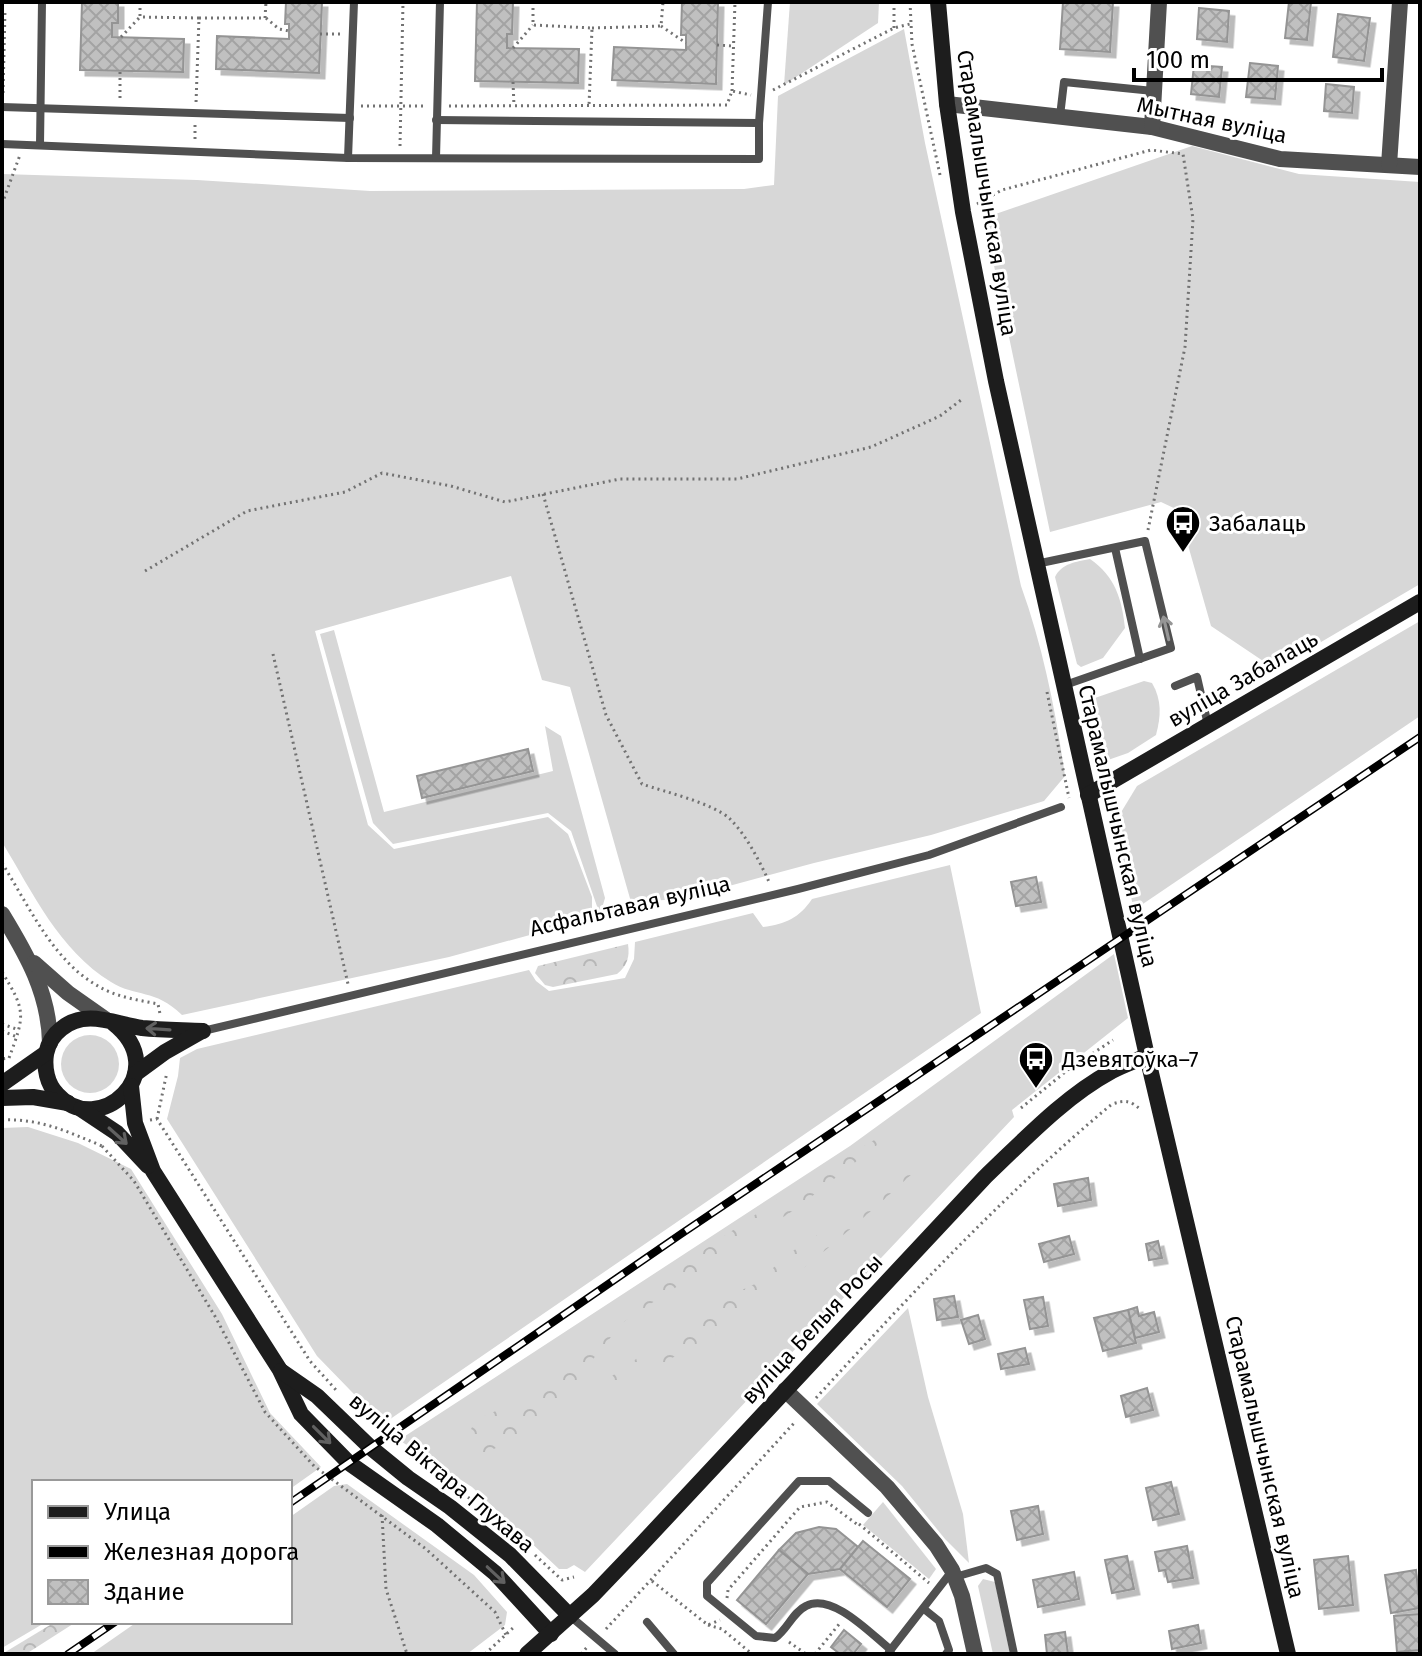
<svg xmlns="http://www.w3.org/2000/svg" width="1422" height="1656" viewBox="0 0 1422 1656" font-family="'Fira Sans',sans-serif">
  <defs>
    <pattern id="forest-crowns" width="20" height="18" patternUnits="userSpaceOnUse" patternTransform="scale(2)"><rect width="20" height="18" fill="#d7d7d7"/><path d="M2 6a3 3 0 1 1 6 0M12 15a3 3 0 1 1 6 0" fill="none" stroke="#b7b7b7"/></pattern>
    <pattern id="building-cross-hatch" width="8" height="8" patternUnits="userSpaceOnUse" patternTransform="scale(2)"><rect width="8" height="8" fill="#c0c0c0"/><path d="M0 0l8 8M0 8l8-8" fill="none" stroke="#a3a3a3"/></pattern>
    <filter id="shadow"><feDropShadow dx="5.5" dy="5.5" stdDeviation="0" flood-color="#0004"/></filter>
  </defs>
  <rect width="100%" height="100%" fill="#fff"/>
  <g fill="#d7d7d7">
    <path d="M790,2H879L878,23L784,85Z"/>
    <path d="M904,29L925,143L1021,586C1043,647 1056,712 1065,776L1044,801L931,835L814,863L681,899L631,902L570,687L542,680L511,576L315,631L368,825L394,849L548,817L568,834L592,897V918L449,957L182,1015C154,988 137,998 111,982C59,950 33,893 2,842V174L197,180L370,191L744,189L774,185L778,96Z"/>
    <path d="M1192,146L1299,174L1420,182V584L1275,669L1211,626L1178,510L1161,502L1050,532L984,218Z"/>
    <path d="M1090,559C1115,576 1122,599 1125,628L1103,658L1081,667L1077,664L1055,577C1062,563 1076,562 1090,559Z"/>
    <path d="M1420,621V716L1134,910L1117,835L1120,814L1137,786Z"/>
    <path d="M334,630L384,812L553,771L545,726L561,736L605,898L600,915L571,831L548,813L393,844L373,823L320,634Z"/>
    <path d="M1144,681L1152,683C1162,700 1161,716 1156,735L1128,753L1108,760C1090,742 1085,723 1092,699Z"/>
    <path d="M950,865L981,1013L383,1424L317,1356L167,1119L178,1076L180,1058L197,1049L529,970L536,981L549,991L625,978L634,959L635,942L753,913L763,927C786,924 799,918 812,899Z"/>
    <path d="M1114,954L1128,1018L1012,1110L1014,1117L585,1572L574,1565L567,1569H559L472,1487L399,1440L850,1146Z"/>
    <circle cx="90" cy="1064" r="29"/>
    <path d="M28,1127L78,1143L131,1169L222,1314L270,1413L321,1467L290,1489V1482H34V1622H46L2,1648V1128Z"/>
    <path d="M908,1308L928,1397L963,1514L969,1563L945,1539L902,1486L817,1404Z"/>
    <path d="M347,1484L474,1575L507,1612L505,1625L467,1654H91L137,1622H290V1517L334,1486Z"/>
    <path d="M883,1502L936,1569L929,1579L863,1525Z"/>
    <path d="M983,1579L995,1582L1010,1654H993L978,1586Z"/>
  </g>
  <g fill="url(#forest-crowns)">
    <path d="M628,944C630,957 627,966 617,974L553,987L545,985L535,973L538,966Z"/>
    <path d="M884,1134L876,1146L797,1208L626,1320C591,1357 564,1405 521,1434C505,1445 485,1452 467,1463L460,1452L473,1425L486,1415L555,1387L575,1347L607,1317L778,1199Z"/>
    <path d="M895,1171L913,1173C840,1240 767,1303 681,1353C649,1371 630,1385 592,1390L720,1300L757,1283L788,1254L827,1229L869,1191Z"/>
    <path d="M55,1622H76L26,1654H2Z"/>
  </g>
  <g fill="url(#building-cross-hatch)" stroke="#949494" stroke-width="2" filter="url(#shadow)">
    <path d="M82,2H118V23H112V37L184,39L183,72L80,70Z"/>
    <path d="M286,2H322L319,73L216,69L217,36L289,39V24H285Z"/>
    <path d="M477,2H513L512,34H507V48L579,49L578,83L475,81Z"/>
    <path d="M682,2H718L716,84L612,80L614,47L686,50V35H681Z"/>
    <path d="M1063,2H1113L1110,52L1060,49Z"/>
    <path d="M1289,2H1311L1307,40L1285,38Z"/>
    <path d="M1199,8L1229,11L1227,42L1197,39Z"/>
    <path d="M1338,14L1370,18L1364,61L1333,57Z"/>
    <path d="M1250,63L1278,66L1275,99L1246,97Z"/>
    <path d="M1194,65L1222,67L1219,97L1191,94Z"/>
    <path d="M1326,84L1354,87L1352,113L1324,111Z"/>
    <path d="M528,749L533,771L422,798L417,776Z"/>
    <path d="M1036,877L1041,902L1016,906L1011,882Z"/>
    <path d="M1088,1178L1091,1200L1058,1206L1054,1184Z"/>
    <path d="M1069,1236L1074,1254L1044,1262L1039,1244Z"/>
    <path d="M1158,1241L1162,1258L1149,1260L1146,1244Z"/>
    <path d="M954,1296L958,1317L937,1320L934,1299Z"/>
    <path d="M1043,1297L1048,1326L1030,1329L1024,1300Z"/>
    <path d="M1137,1307L1139,1316L1154,1312L1159,1332L1135,1338L1128,1310Z"/>
    <path d="M1128,1310L1136,1343L1103,1351L1094,1318Z"/>
    <path d="M978,1315L985,1339L969,1344L961,1320Z"/>
    <path d="M1025,1348L1029,1364L1001,1369L998,1354Z"/>
    <path d="M1147,1388L1153,1410L1126,1417L1121,1396Z"/>
    <path d="M1171,1482L1179,1514L1153,1520L1146,1488Z"/>
    <path d="M1038,1506L1043,1534L1017,1540L1011,1511Z"/>
    <path d="M819,1527L836,1529L858,1547L840,1569L808,1574L779,1550L796,1533Z"/>
    <path d="M863,1541L910,1579L887,1607L840,1569Z"/>
    <path d="M1187,1546L1193,1578L1168,1582L1165,1570L1159,1571L1155,1552Z"/>
    <path d="M779,1550L808,1574L766,1624L737,1600Z"/>
    <path d="M1127,1556L1134,1589L1112,1593L1105,1560Z"/>
    <path d="M1348,1556L1353,1605L1319,1609L1314,1560Z"/>
    <path d="M1416,1570L1420,1608L1391,1613L1385,1575Z"/>
    <path d="M1074,1572L1079,1599L1038,1607L1033,1580Z"/>
    <path d="M1420,1614V1650L1397,1652L1394,1616Z"/>
    <path d="M1198,1625L1201,1643L1172,1649L1169,1631Z"/>
    <path d="M844,1630L861,1644L853,1654H840L831,1647Z"/>
    <path d="M1065,1632L1068,1654H1047L1045,1635Z"/>
  </g>
  <g fill="none" stroke-linecap="round" stroke-linejoin="round">
    <g stroke="#727272" stroke-width="3" stroke-dasharray="2 4" stroke-linecap="butt">
      <path d="M140,2V17L199,18L196,103"/>
      <path d="M533,2V25L592,28L589,106"/>
      <path d="M894,2V28"/>
      <path d="M910,2L912,44L940,175"/>
      <path d="M2,10H5L3,94"/>
      <path d="M199,18H265L266,2"/>
      <path d="M266,18L279,29L289,31"/>
      <path d="M661,26L686,43"/>
      <path d="M592,28L661,26L663,2"/>
      <path d="M320,34H341"/>
      <path d="M121,37L140,17"/>
      <path d="M717,45L733,46"/>
      <path d="M513,48L533,25"/>
      <path d="M513,82L514,106"/>
      <path d="M773,90L894,28L910,24"/>
      <path d="M732,91L735,2"/>
      <path d="M120,98V71"/>
      <path d="M361,106H425"/>
      <path d="M449,106L727,105L732,91L751,95"/>
      <path d="M195,139V123"/>
      <path d="M400,146L403,2"/>
      <path d="M2,204L20,155"/>
      <path d="M977,204L1002,190L1151,150L1183,154L1193,219L1185,347L1148,530"/>
      <path d="M543,494L606,715L642,784C665,792 713,803 730,819C747,836 760,862 770,884"/>
      <path d="M145,571L247,511L345,492L382,473L451,486L505,502L620,479H737L871,447L940,416L961,400"/>
      <path d="M273,654L348,984"/>
      <path d="M1047,692L1069,798"/>
      <path d="M2,863C29,906 53,961 98,986C116,997 138,1000 158,1004L160,1014"/>
      <path d="M2,972C26,1011 25,1015 9,1058L2,1059"/>
      <path d="M2,1024L19,1030"/>
      <path d="M2,1031L17,1037"/>
      <path d="M1021,1108L1069,1069L1113,1040"/>
      <path d="M157,1119L167,1072"/>
      <path d="M2,1120C39,1118 69,1132 102,1146L105,1144"/>
      <path d="M150,1120L157,1119L310,1361L336,1390"/>
      <path d="M102,1146L134,1181L216,1318L265,1412L314,1466L426,1549L495,1612L506,1635"/>
      <path d="M816,1398C910,1295 1004,1194 1112,1104C1125,1100 1130,1100 1141,1110"/>
      <path d="M409,1456L469,1498L490,1516"/>
      <path d="M382,1515L386,1589L407,1654"/>
      <path d="M859,1524L929,1583"/>
      <path d="M535,1555L562,1580L574,1577"/>
      <path d="M652,1581L708,1625L720,1620"/>
      <path d="M727,1598L728,1590L800,1507L827,1502L858,1525"/>
      <path d="M708,1625L722,1629L752,1654"/>
      <path d="M606,1629L795,1422"/>
      <path d="M789,1642L806,1654"/>
      <path d="M485,1654L514,1627"/>
      <path d="M581,1654L589,1645"/>
      <path d="M815,1654L840,1623"/>
    </g>
    <g stroke="#505050" stroke-width="8">
      <path d="M2,107L350,118"/>
      <path d="M1060,116L1064,82L1153,91"/>
      <path d="M436,120L759,123"/>
      <path d="M2,144L348,158L759,159V123L768,2"/>
      <path d="M40,144L42,2"/>
      <path d="M348,158L354,2"/>
      <path d="M436,158L440,2"/>
      <path d="M1115,548L1140,659"/>
      <path d="M1036,564L1145,541L1171,648L1065,685"/>
      <path d="M1175,686L1197,677L1208,725"/>
      <path d="M203,1031L798,889L929,855L1061,807"/>
      <path d="M868,1513L829,1481H799L707,1583V1596L756,1636L775,1638C787,1630 793,1612 806,1606C832,1592 871,1634 891,1650"/>
      <path d="M955,1577L986,1568L997,1574L1014,1654"/>
      <path d="M924,1609L939,1621L949,1650L946,1654"/>
      <path d="M570,1616L615,1654"/>
      <path d="M647,1622L674,1654"/>
      <path d="M889,1652L952,1571"/>
    </g>
    <g stroke="#505050" stroke-width="16">
      <path d="M947,104L1152,127L1280,159L1420,167"/>
      <path d="M1152,127L1159,2"/>
      <path d="M1389,165L1400,2"/>
      <path d="M2,914C27,955 49,993 50,1043"/>
      <path d="M34,963L68,993L105,1019"/>
      <path d="M785,1390L887,1487L936,1545L952,1570L962,1596L975,1654"/>
    </g>
    <g stroke="#1d1d1d" stroke-width="16">
      <path d="M938,2L947,104L963,212L996,381L1147,1056L1288,1654"/>
      <path d="M1088,795L1420,602"/>
      <path d="M113,1023C175,1072 98,1140 57,1094C47,1084 44,1068 46,1054C48,1044 53,1035 61,1029C85,1008 115,1024 142,1028C162,1030 183,1030 203,1031"/>
      <path d="M135,1074L165,1052L202,1031"/>
      <path d="M2,1084L46,1053"/>
      <path d="M131,1086L135,1123L153,1171L280,1370L301,1414L349,1463L437,1525L495,1573L551,1634"/>
      <path d="M2,1098L33,1097L68,1103"/>
      <path d="M81,1109L117,1133L148,1166"/>
      <path d="M281,1371L317,1396L370,1447L408,1478L450,1507L510,1555L570,1616"/>
      <path d="M527,1654L593,1595L639,1547L985,1177C1024,1140 1064,1097 1112,1071C1123,1065 1135,1061 1147,1056"/>
    </g>
    <defs>
      <g id="rail">
        <path d="M290,1503L681,1234L1420,737"/>
        <path d="M68,1654L115,1622"/>
      </g>
    </defs>
    <use href="#rail" stroke="#000" stroke-width="8"/>
    <use href="#rail" stroke="#fff" stroke-width="5" stroke-dasharray="15" stroke-linecap="butt"/>
  </g>
  <defs><path id="oneway-shaft" d="M-6 0H5M1.5-3L5.5 0L1.5 3" fill="none" stroke-width="1.6" stroke-linecap="round" stroke-linejoin="round" transform="scale(2)"/></defs>
  <use stroke="#969696" href="#oneway-shaft" transform="translate(1166 628) rotate(-103)"/>
  <g stroke="#616161">
    <use href="#oneway-shaft" transform="translate(158 1029) rotate(-176)"/>
    <use href="#oneway-shaft" transform="translate(118 1136) rotate(42)"/>
    <use href="#oneway-shaft" transform="translate(322 1435) rotate(45)"/>
    <use href="#oneway-shaft" transform="translate(496 1575) rotate(43)"/>
  </g>
  <defs>
    <symbol id="bus-pin" viewBox="-11 -11 22 30"><path d="M0 17L-7.5 6A9.5 9.5 0 1 1 7.5 6Z" fill="#000" stroke="#fff"/><path d="M-5-6H5V4H4V6H2V4H-2V6H-4V4H-5ZM-3.5-4V0h7V-4ZM-3.5 1.2v1.5H-2V1.2ZM2 1.2v1.5H3.5V1.2Z" fill="#fff"/></symbol>
  </defs>
  <g fill-rule="evenodd">
    <use href="#bus-pin" x="1163" y="503" width="40" height="54"/>
    <use href="#bus-pin" x="1016" y="1039" width="40" height="54"/>
  </g>
  <g text-anchor="middle" dominant-baseline="central" stroke-width="6" stroke-linejoin="round" paint-order="stroke">
    <g font-size="22" fill="#000" stroke="#fff">
      <text transform="translate(1212 120) rotate(12)">Мытная вуліца</text>
      <text transform="translate(987 193) rotate(81)">Старамалышчынская вуліца</text>
      <text transform="translate(1243 679) rotate(-30)">вуліца Забалаць</text>
      <text transform="translate(1118 826) rotate(77)">Старамалышчынская вуліца</text>
      <text transform="translate(630 906) rotate(-13)">Асфальтавая вуліца</text>
      <text transform="translate(812 1329) rotate(-47)">вуліца Белыя Росы</text>
      <text transform="translate(1265 1457) rotate(77)">Старамалышчынская вуліца</text>
      <text transform="translate(442 1473) rotate(40)">вуліца Віктара Глухава</text>
    </g>
    <g font-size="22" fill="#000" stroke="#fff" text-anchor="start">
      <text x="1209" y="523">Забалаць</text>
      <text x="1062" y="1059">Дзевятоўка–7</text>
    </g>
  </g>
  <rect width="1422" height="1656" fill="none" stroke="#000000" stroke-width="8"/>
  <rect x="32" y="1480" width="260" height="144" fill="#ffffff" stroke="#999999" stroke-width="2"/>
  <rect x="48" y="1506" width="40" height="12" fill="#1d1d1d" stroke="#999999" stroke-width="2"/>
  <text x="104" y="1520" font-size="24" fill="#000000">Улица</text>
  <rect x="48" y="1546" width="40" height="12" fill="#000000" stroke="#999999" stroke-width="2"/>
  <text x="104" y="1560" font-size="24" fill="#000000">Железная дорога</text>
  <rect x="48" y="1580" width="40" height="24" fill="url(#building-cross-hatch)" stroke="#999999" stroke-width="2"/>
  <text x="104" y="1600" font-size="24" fill="#000000">Здание</text>
  <path d="M1134 68v12h248v-12" fill="none" stroke="#000000" stroke-width="4"/>
  <text x="1146" y="68" font-size="24" fill="#000000" stroke="#ffffff" stroke-width="6" paint-order="stroke">100 m</text>
</svg>
